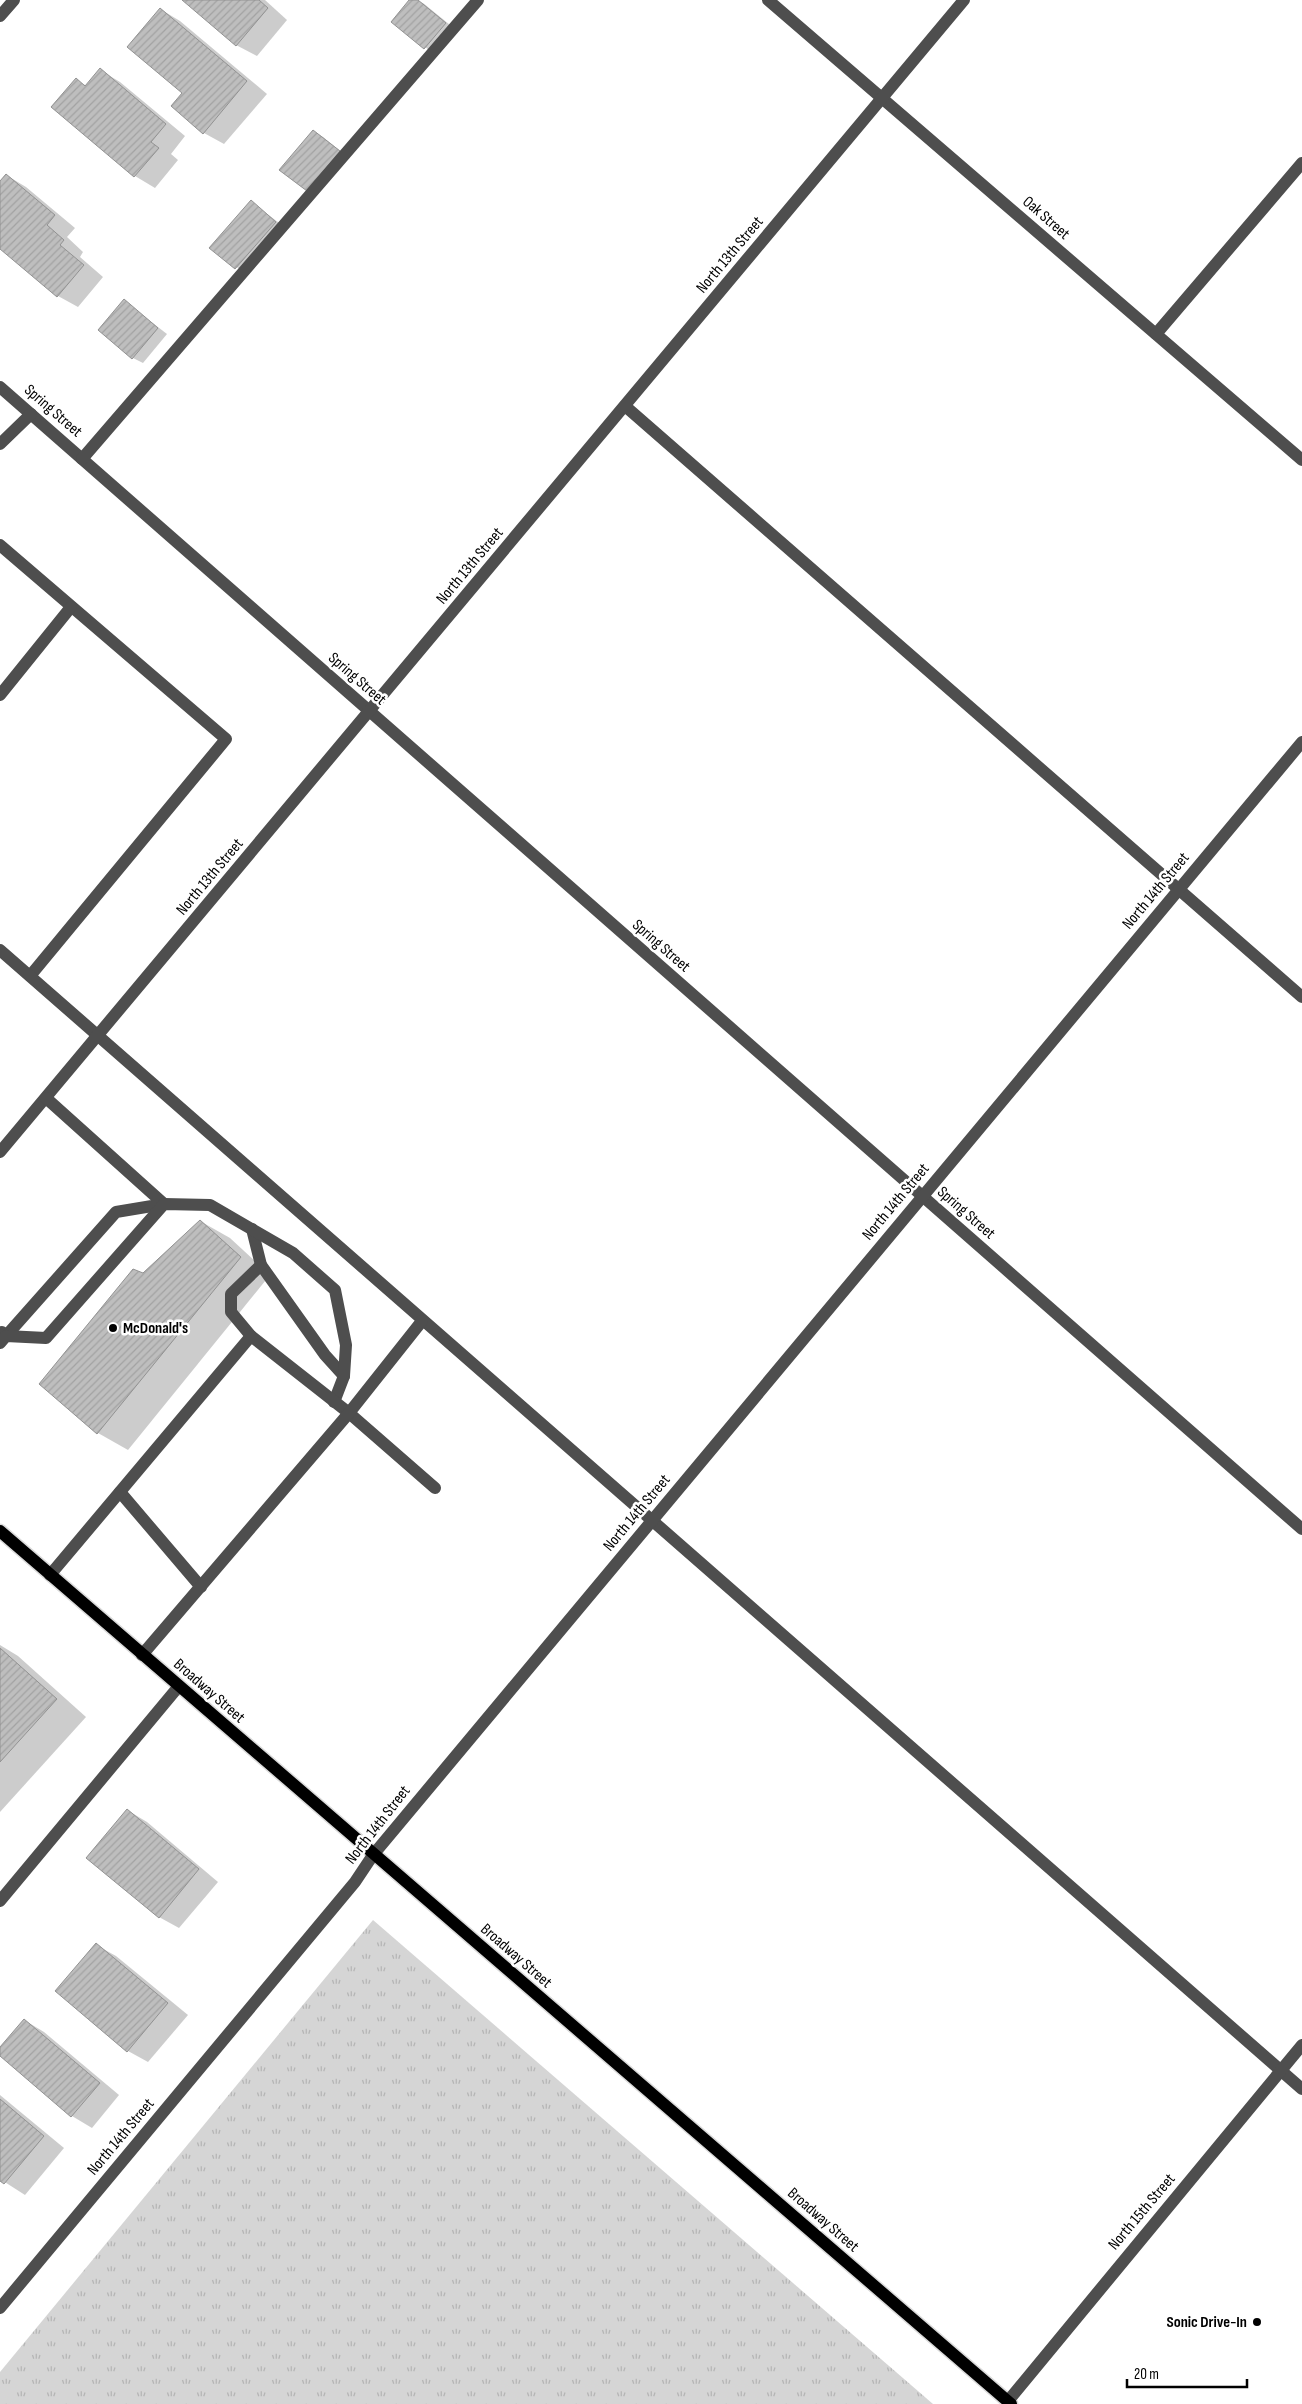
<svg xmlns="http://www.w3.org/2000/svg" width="1302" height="2404" viewBox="0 0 1302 2404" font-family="'Sofia Sans Condensed',sans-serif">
  <defs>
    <pattern id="grass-tufts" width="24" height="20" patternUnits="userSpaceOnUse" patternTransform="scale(1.25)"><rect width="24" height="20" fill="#d5d5d5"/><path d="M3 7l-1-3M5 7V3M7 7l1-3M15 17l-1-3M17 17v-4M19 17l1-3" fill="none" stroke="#b5b5b5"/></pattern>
    <pattern id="building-hatch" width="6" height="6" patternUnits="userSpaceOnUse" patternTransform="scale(1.25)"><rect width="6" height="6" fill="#bebebe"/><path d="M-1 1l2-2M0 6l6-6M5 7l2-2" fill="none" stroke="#a2a2a2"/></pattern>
  </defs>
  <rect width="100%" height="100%" fill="#fff"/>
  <path fill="url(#grass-tufts)" d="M373,1920L933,2404H0V2372Z"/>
  <g fill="#0003">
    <path d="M184,0H265L287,20L257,56L236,45Z"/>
    <path d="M411,0L423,3L455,29L434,54L392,21Z"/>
    <path d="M160,9L180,21L267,94L224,144L204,133Z"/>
    <path d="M100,70L120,82L185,136L171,154L178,160L155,188L135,176L53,106L76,80L87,86Z"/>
    <path d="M313,131L323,137L349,158Z"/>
    <path d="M6,175L26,187L75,228L67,237L83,252L80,257L103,277L78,307L58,296L0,247V183Z"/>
    <path d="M251,202L286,228L246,274L211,248Z"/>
    <path d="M124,301L167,334L143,363L133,358Z"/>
    <path d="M200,1221L230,1238L270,1275L128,1450L98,1433L41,1384L143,1275Z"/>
    <path d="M0,1645L18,1656L86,1717L0,1812Z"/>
    <path d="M127,1810L147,1822L218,1882L179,1928L159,1917Z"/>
    <path d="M96,1945L116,1956L188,2015L148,2062L128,2051Z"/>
    <path d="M24,2020L44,2032L119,2095L92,2128L72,2116L0,2055V2049Z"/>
    <path d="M0,2095L64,2148L25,2195L0,2179Z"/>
  </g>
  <g fill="url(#building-hatch)" stroke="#929292">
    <path d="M182,0H259L268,8L236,46Z"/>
    <path d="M409,0H418L446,23L424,49L391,22Z"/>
    <path d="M160,8L247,81L203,134L171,106L182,93L127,47Z"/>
    <path d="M100,68L166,124L151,142L159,148L134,177L51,107L76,78L85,86Z"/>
    <path d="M313,130L340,151L307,191L279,170Z"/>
    <path d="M6,174L55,215L47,225L64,240L60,245L84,265L57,297L0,249V181Z"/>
    <path d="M251,200L276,222L235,269L209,248Z"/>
    <path d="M124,299L158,328L132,359L98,330Z"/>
    <path d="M200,1220L241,1257L97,1434L39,1384L133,1269L143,1273Z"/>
    <path d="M0,1648L57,1699L0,1762Z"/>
    <path d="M127,1809L199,1869L159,1918L86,1858Z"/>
    <path d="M96,1943L168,2003L127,2052L55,1991Z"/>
    <path d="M24,2019L100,2083L71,2117L0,2056V2047Z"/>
    <path d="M0,2099L44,2136L4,2184L0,2181Z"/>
  </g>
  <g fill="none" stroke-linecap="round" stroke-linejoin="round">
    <defs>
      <path id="major" d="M0,1531L1011,2404"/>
    </defs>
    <use href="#major" stroke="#dbdbdb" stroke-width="15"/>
    <g stroke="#4e4e4e" stroke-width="12">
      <path d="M768,0L1302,460"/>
      <path d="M0,16L14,0"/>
      <path d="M1156,334L1302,163"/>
      <path d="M0,387L1302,1529"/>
      <path d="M625,406L1302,997"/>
      <path d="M0,444L31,414"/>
      <path d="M82,459L478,0"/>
      <path d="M0,545L226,739L30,976"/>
      <path d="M0,695L71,607"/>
      <path d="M0,950L1302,2089"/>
      <path d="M0,1152L964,0"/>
      <path d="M252,1229L261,1265L325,1355L344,1376"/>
      <path d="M2,1332L6,1336L116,1212L164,1204L46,1098"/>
      <path d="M251,1336L231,1312V1294L261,1265"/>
      <path d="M0,1343L6,1336L46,1338L164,1204L210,1205L293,1253L335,1290L346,1345L344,1376L334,1402"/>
      <path d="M120,1492L201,1587"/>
      <path d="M50,1575L251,1336L349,1413L435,1488"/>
      <path d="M142,1655L349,1413L422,1321"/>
      <path d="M0,1901L179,1686"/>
      <path d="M0,2308L355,1882L373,1855L1302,742"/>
      <path d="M1008,2401L1302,2045"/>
    </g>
    <use href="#major" stroke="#000" stroke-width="12"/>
  </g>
  <g fill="#000" stroke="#fff" stroke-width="2">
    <circle cx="113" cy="1328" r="5"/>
    <circle cx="1257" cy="2322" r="5"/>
  </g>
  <g text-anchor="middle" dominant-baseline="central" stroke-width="5" stroke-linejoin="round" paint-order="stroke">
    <g font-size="16" fill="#000" stroke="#fff">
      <text transform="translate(1046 218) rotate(41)">Oak Street</text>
      <text transform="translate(730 255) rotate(-50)">North 13th Street</text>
      <text transform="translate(53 411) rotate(41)">Spring Street</text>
      <text transform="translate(470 566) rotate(-50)">North 13th Street</text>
      <text transform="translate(357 679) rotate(41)">Spring Street</text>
      <text transform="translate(210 877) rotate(-50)">North 13th Street</text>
      <text transform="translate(1156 891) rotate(-50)">North 14th Street</text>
      <text transform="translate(661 946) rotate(41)">Spring Street</text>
      <text transform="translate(896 1202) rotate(-50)">North 14th Street</text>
      <text transform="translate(966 1213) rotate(41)">Spring Street</text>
      <text transform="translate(637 1513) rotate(-50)">North 14th Street</text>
      <text transform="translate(209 1691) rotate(41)">Broadway Street</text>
      <text transform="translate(378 1825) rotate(-52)">North 14th Street</text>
      <text transform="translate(516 1956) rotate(41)">Broadway Street</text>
      <text transform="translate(121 2137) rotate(-50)">North 14th Street</text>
      <text transform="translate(1142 2212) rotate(-50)">North 15th Street</text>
      <text transform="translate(823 2220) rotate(41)">Broadway Street</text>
    </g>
    <g font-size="16" font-weight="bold" fill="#000" stroke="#fff" text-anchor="start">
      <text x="123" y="1328">McDonald's</text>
      <text x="1247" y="2322" text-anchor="end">Sonic Drive-In</text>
    </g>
  </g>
  <path d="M1127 2379v8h120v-8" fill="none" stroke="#000000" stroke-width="2.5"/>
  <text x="1134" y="2379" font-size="15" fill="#000000" stroke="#ffffff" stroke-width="4" paint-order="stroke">20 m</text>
</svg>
